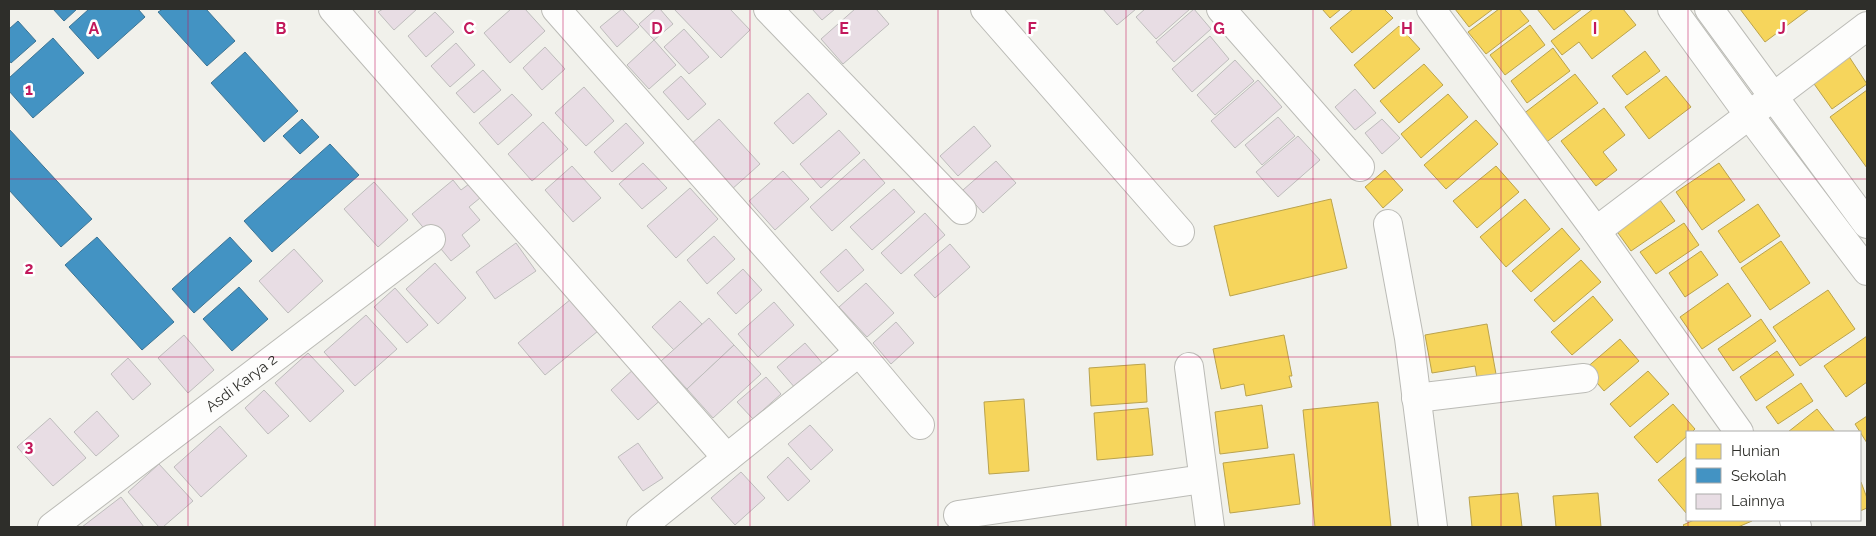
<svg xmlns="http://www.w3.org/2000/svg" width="1876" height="536" viewBox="0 0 1876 536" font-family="Raleway,sans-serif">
  <rect width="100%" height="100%" fill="#f1f1eb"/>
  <g fill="#f6d55c" stroke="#baa34d">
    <path d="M1322,9H1341L1330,18Z"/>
    <path d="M1353,9H1384L1393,18L1352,53L1330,28Z"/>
    <path d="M1455,9H1493L1469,27Z"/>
    <path d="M1499,9H1519L1529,21L1486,54L1468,32Z"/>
    <path d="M1537,9H1582L1554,30Z"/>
    <path d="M1593,9H1623L1636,25L1592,59L1579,42L1562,55L1551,41Z"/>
    <path d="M1740,9H1809L1765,42Z"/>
    <path d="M1530,25L1545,45L1505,75L1490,55Z"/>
    <path d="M1399,26L1420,49L1374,89L1354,65Z"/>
    <path d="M1553,48L1570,71L1527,103L1511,81Z"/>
    <path d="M1645,51L1660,71L1627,95L1612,76Z"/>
    <path d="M1848,55L1867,84L1832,109L1812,81Z"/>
    <path d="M1424,64L1443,85L1399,123L1380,101Z"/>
    <path d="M1575,74L1598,103L1540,147L1518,118Z"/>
    <path d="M1666,76L1691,107L1649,139L1625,107Z"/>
    <path d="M1867,90V168L1830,117Z"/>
    <path d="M1448,94L1468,117L1421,158L1401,134Z"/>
    <path d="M1604,108L1625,135L1603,152L1617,170L1596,186L1561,141Z"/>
    <path d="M1476,120L1498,144L1446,189L1424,165Z"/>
    <path d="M1719,163L1745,200L1702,230L1676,192Z"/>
    <path d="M1496,166L1519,192L1477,228L1453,201Z"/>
    <path d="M1385,170L1403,190L1383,208L1365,187Z"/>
    <path d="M1657,196L1675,221L1631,251L1613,226Z"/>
    <path d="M1331,199L1347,268L1230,296L1214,226Z"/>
    <path d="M1525,199L1550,229L1506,267L1480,237Z"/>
    <path d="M1758,204L1780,236L1740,263L1718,231Z"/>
    <path d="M1684,223L1699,245L1656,274L1640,252Z"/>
    <path d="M1562,228L1580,249L1531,292L1512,271Z"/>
    <path d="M1781,241L1810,283L1770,310L1741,268Z"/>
    <path d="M1701,251L1718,275L1685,297L1669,273Z"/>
    <path d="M1581,260L1601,282L1554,322L1534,300Z"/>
    <path d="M1728,283L1751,316L1702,349L1680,317Z"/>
    <path d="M1828,290L1855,329L1800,366L1773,327Z"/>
    <path d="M1593,296L1613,320L1572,355L1551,332Z"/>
    <path d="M1761,319L1776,341L1733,371L1718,349Z"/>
    <path d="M1487,324L1496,374L1477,378L1475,366L1432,373L1425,335Z"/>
    <path d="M1284,335L1292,376H1289L1292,387L1246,396L1244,384L1221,389L1213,349Z"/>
    <path d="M1867,336V382L1846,397L1824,366Z"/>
    <path d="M1620,339L1639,361L1604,391L1585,369Z"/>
    <path d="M1777,351L1794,375L1756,401L1740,377Z"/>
    <path d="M1145,364L1147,402L1091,406L1089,368Z"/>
    <path d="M1648,371L1669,394L1630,427L1610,404Z"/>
    <path d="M1801,383L1813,401L1778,424L1766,407Z"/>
    <path d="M1024,399L1029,471L989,474L984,402Z"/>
    <path d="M1378,402L1391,527H1315L1303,410Z"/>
    <path d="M1673,404L1695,429L1692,432H1687V436L1657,463L1634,437Z"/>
    <path d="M1262,405L1268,448L1220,454L1215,412Z"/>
    <path d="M1148,408L1153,455L1097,460L1094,413Z"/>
    <path d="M1817,409L1835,432H1788Z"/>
    <path d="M1867,416V443L1855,424Z"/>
    <path d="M1294,454L1300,504L1230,513L1223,463Z"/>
    <path d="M1687,456V514L1658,480Z"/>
    <path d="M1861,482L1867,498V508L1860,511V483Z"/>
    <path d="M1518,493L1522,527H1472L1469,497Z"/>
    <path d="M1598,493L1601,527H1556L1553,496Z"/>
    <path d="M1694,520H1751L1752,521L1738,527H1685L1683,525Z"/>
  </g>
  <g fill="#4393c3" stroke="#3d7595">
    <path d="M53,9H77L64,21Z"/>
    <path d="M89,9H138L145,17L98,59L69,27Z"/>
    <path d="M163,9H206L235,41L207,66L158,12Z"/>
    <path d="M18,21L36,41L11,63L9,60V29Z"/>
    <path d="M53,38L84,73L33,118L9,91V78Z"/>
    <path d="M245,52L298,111L264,142L211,83Z"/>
    <path d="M302,119L319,137L300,154L283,136Z"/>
    <path d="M9,129L92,219L61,247L9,190Z"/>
    <path d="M330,144L359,175L272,252L244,221Z"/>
    <path d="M97,237L174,322L142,350L65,265Z"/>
    <path d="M230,237L252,261L194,313L172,289Z"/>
    <path d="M239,287L268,319L232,351L203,319Z"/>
  </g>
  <g fill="#e8dde4" stroke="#bebdbc">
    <path d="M383,9H417L394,30L378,12Z"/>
    <path d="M511,9H525L545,31L510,63L484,33Z"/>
    <path d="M622,9L639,27L617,47L600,27Z"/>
    <path d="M656,9H660L673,24L654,40L639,24Z"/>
    <path d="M674,9H730L750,30L721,58Z"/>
    <path d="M812,9H835L822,20Z"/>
    <path d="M855,9H876L889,24L843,64L821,39Z"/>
    <path d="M1103,9H1136L1117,25Z"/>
    <path d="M1145,9H1190L1156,39L1136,17Z"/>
    <path d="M1194,9L1211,29L1174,62L1156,42Z"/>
    <path d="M435,12L454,32L426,57L408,36Z"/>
    <path d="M684,29L709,57L689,74L664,47Z"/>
    <path d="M1210,36L1229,59L1192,92L1172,69Z"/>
    <path d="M654,40L676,65L649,89L627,65Z"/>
    <path d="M456,43L475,65L450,87L431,66Z"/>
    <path d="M545,47L565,69L542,90L523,68Z"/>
    <path d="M1235,60L1254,81L1215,115L1197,95Z"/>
    <path d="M483,70L501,90L474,113L456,93Z"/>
    <path d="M681,76L706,104L688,120L663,92Z"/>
    <path d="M1258,80L1282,107L1235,148L1211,121Z"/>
    <path d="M584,87L614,121L586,146L555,113Z"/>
    <path d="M1355,89L1376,113L1355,130L1335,107Z"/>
    <path d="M808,93L827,114L793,144L774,123Z"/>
    <path d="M512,94L532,115L498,145L479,123Z"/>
    <path d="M1278,117L1295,136L1262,165L1245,145Z"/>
    <path d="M719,119L760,164L731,190L690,145Z"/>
    <path d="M1382,119L1400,138L1382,154L1365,133Z"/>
    <path d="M543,122L568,149L532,181L508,154Z"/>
    <path d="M626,123L644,143L612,172L594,152Z"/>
    <path d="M974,126L991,146L958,176L940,156Z"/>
    <path d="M839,130L860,153L821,188L800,164Z"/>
    <path d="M1298,136L1320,160L1278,197L1256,172Z"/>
    <path d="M864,159L885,183L832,231L810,207Z"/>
    <path d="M996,161L1016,183L983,213L963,190Z"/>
    <path d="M643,163L667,188L642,209L619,184Z"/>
    <path d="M572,166L601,198L573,222L545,190Z"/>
    <path d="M783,171L809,199L775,230L749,201Z"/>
    <path d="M453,180L461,190L469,184L480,198L469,207L480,220L462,235L470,246L451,261L412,214Z"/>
    <path d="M374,182L408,220L378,247L344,209Z"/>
    <path d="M690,188L718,219L676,258L647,226Z"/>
    <path d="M894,189L915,212L872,250L850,227Z"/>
    <path d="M925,213L945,235L901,274L881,253Z"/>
    <path d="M714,236L735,259L707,284L687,260Z"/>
    <path d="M516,243L536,271L495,299L476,272Z"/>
    <path d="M950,244L970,267L935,298L914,275Z"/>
    <path d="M294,249L323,281L288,313L259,281Z"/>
    <path d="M846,249L864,270L838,292L820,272Z"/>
    <path d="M435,263L466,298L438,324L406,289Z"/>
    <path d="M743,269L762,290L736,314L717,293Z"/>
    <path d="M866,283L894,313L867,337L839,307Z"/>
    <path d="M395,288L428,325L407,343L374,307Z"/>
    <path d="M571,299L598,331L545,375L518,343Z"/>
    <path d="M680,301L702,324L674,350L652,327Z"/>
    <path d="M774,302L794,325L758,357L738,334Z"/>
    <path d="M366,315L397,349L355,386L324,352Z"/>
    <path d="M709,318L734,345L687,389L661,361Z"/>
    <path d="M896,322L914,343L891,364L873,343Z"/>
    <path d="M184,335L214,370L188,393L158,358Z"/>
    <path d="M805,343L824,365L796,389L777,367Z"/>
    <path d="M734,345L761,374L713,418L687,389Z"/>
    <path d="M308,353L344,391L310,422L275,383Z"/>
    <path d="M128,358L151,384L133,400L111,374Z"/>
    <path d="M636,367L664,397L638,420L611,390Z"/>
    <path d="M766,377L781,394L753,419L737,402Z"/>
    <path d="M264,390L289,416L268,434L245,408Z"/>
    <path d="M97,411L119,436L96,456L74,432Z"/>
    <path d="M50,418L86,458L53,486L17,447Z"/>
    <path d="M810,425L833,450L811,470L788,444Z"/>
    <path d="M220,426L247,456L201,497L174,467Z"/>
    <path d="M638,443L663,478L643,491L618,457Z"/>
    <path d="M788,457L810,481L788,501L767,477Z"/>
    <path d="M159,464L193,501L163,527H159L128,492Z"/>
    <path d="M741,472L765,498L735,525L711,498Z"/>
    <path d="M121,497L144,527H82Z"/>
  </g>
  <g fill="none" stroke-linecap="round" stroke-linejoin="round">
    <defs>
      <g id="minor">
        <path d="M333,9L727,458"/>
        <path d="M556,9L859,352L920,425"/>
        <path d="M768,9L962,210"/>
        <path d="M985,9L1180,232"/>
        <path d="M1221,9L1360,167"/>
        <path d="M1431,9L1596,231L1739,432"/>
        <path d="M1672,9L1749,115L1867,271"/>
        <path d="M1709,9L1867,224"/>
        <path d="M1388,224L1409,338L1433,527"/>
        <path d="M1596,231L1867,26"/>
        <path d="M1189,367L1210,527"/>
        <path d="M1416,398L1584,378"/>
        <path d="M958,515L1203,479"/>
        <path d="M1794,520L1797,527"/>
        <path id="s1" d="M52,527L431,239"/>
        <path d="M641,527L859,352"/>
      </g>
    </defs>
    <use href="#minor" stroke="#bbbbb6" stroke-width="30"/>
    <use href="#minor" stroke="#fdfdfc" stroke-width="28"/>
  </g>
  <path fill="none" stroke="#c2185b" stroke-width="1" stroke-opacity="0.55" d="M188,9V527M375,9V527M563,9V527M750,9V527M938,9V527M1126,9V527M1313,9V527M1501,9V527M1688,9V432M9,179H1867M9,357H1867M1688,520V527"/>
  <g text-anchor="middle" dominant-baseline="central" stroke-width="5" stroke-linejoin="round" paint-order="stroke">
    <g font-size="15" fill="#2e2e2a" stroke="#fff">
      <text stroke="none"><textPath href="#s1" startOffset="238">Asdi Karya 2</textPath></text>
    </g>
  </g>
  <g font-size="16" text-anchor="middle" font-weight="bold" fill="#c2185b" stroke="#fff" stroke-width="5" stroke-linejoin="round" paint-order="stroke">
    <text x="94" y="34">A</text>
    <text x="281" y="34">B</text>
    <text x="469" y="34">C</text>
    <text x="657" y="34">D</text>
    <text x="844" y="34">E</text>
    <text x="1032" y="34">F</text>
    <text x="1219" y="34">G</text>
    <text x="1407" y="34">H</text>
    <text x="1595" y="34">I</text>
    <text x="1782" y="34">J</text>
    <text x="29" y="95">1</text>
    <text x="29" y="274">2</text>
    <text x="29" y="452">3</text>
  </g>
  <rect width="1876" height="536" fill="none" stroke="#2e2e2a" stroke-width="20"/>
  <rect x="1686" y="431" width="175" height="90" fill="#ffffff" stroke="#ababaa"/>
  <rect x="1696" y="444" width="25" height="15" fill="#f6d55c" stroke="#ababaa"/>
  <text x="1731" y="456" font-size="15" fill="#2e2e2a">Hunian</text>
  <rect x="1696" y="468" width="25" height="15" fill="#4393c3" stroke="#ababaa"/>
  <text x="1731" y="481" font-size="15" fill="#2e2e2a">Sekolah</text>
  <rect x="1696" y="494" width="25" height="15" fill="#e8dde4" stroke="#ababaa"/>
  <text x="1731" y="506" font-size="15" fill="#2e2e2a">Lainnya</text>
</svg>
